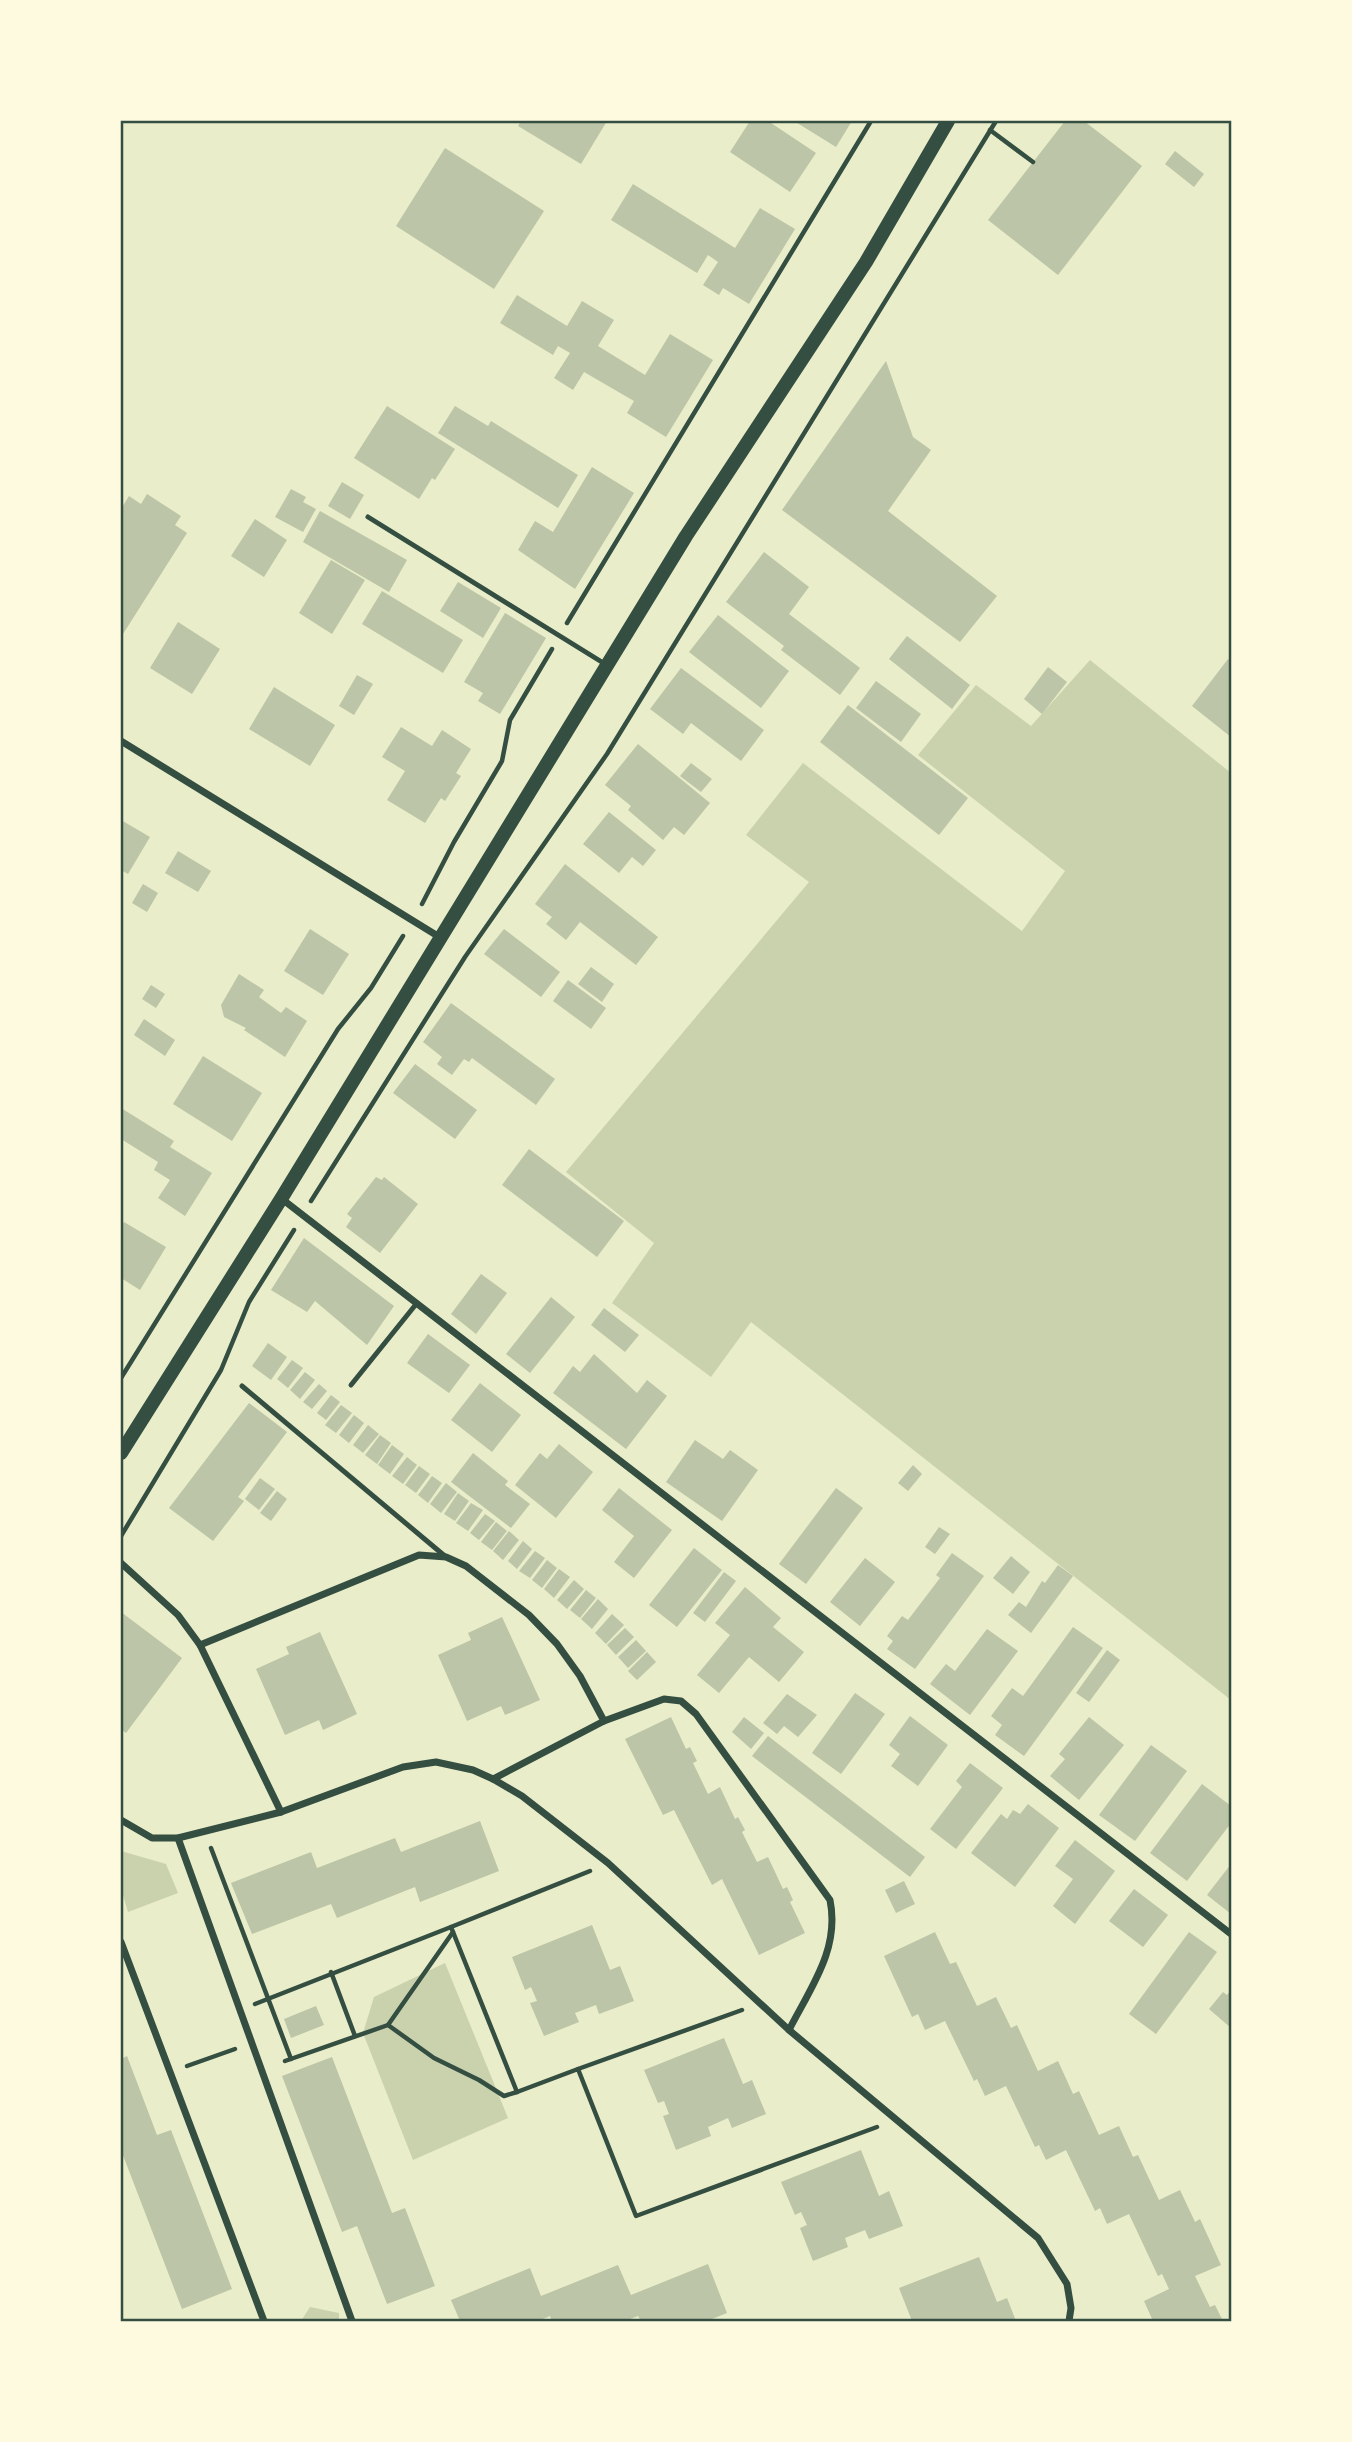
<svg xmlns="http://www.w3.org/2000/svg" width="1352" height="2442" viewBox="0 0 1352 2442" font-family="'Public Sans',sans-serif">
  <rect width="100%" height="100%" fill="#e9edc9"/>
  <g fill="#cad2ad">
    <path d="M1090,660L1231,773V1700L751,1322L711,1377L612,1303L654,1243L566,1172L809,882L746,835L803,763L1022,931L1065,871L918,755L976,685L1031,726Z"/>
    <path d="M121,1851L166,1864L178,1893L128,1912L121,1888Z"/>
    <path d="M445,1963L508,2118L413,2160L363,2033L374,1997Z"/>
    <path d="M310,2307L339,2313V2321H301Z"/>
  </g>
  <g fill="#bcc5a7">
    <path d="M521,121H607L581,164L518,126Z"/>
    <path d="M750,121H768L816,153L790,192L730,152Z"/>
    <path d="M794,121H852L836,147Z"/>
    <path d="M1065,121H1084L1142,166L1058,275L988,220Z"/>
    <path d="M445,148L544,211L494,289L396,226Z"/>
    <path d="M1175,151L1204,174L1194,187L1165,164Z"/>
    <path d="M633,184L735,248L760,208L795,229L749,304L723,288L719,295L703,285L718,262L708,255L697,273L611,220Z"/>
    <path d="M517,295L567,326L582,301L614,320L598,346L645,375L670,334L713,360L666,437L627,413L634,401L584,372L573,390L554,378L570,353L558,346L553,355L500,323Z"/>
    <path d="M886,361L913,437L931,450L888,511L997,596L960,642L782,510Z"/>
    <path d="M387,406L455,449L435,480L432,478L419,499L354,458Z"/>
    <path d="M455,406L488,426L491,421L578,475L558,508L438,433Z"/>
    <path d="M592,467L634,493L575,589L518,550L535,521L553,532Z"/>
    <path d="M342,482L364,495L350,519L328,506Z"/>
    <path d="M291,489L306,497L303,502L316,509L303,532L275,517Z"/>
    <path d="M147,494L181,516L175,525L187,533L123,634L121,509L129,496L141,504Z"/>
    <path d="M320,511L407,560L389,592L303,542Z"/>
    <path d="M255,519L287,540L264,577L231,556Z"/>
    <path d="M764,552L809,587L789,614L860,668L840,695L781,650L784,646L726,602Z"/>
    <path d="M331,560L365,580L332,634L299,613Z"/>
    <path d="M458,582L501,608L483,638L440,611Z"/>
    <path d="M382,591L463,640L443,673L362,624Z"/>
    <path d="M505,613L546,638L500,714L478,701L483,693L464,682Z"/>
    <path d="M718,615L789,671L761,708L689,652Z"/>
    <path d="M178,622L220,649L192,694L150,668Z"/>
    <path d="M907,636L970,685L952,709L889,659Z"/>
    <path d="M1228,659L1231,662V737L1192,706Z"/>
    <path d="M1048,667L1067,682L1042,714L1024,699Z"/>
    <path d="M681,668L764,730L741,761L691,723L683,734L650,709Z"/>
    <path d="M357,675L373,684L354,715L339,706Z"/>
    <path d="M876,681L921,714L901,742L856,708Z"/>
    <path d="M274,687L335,725L310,766L249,729Z"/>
    <path d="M848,705L968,798L939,835L820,742Z"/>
    <path d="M401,727L432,746L442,730L471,749L456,773L461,776L445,801L441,798L425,823L387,800L405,771L382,757Z"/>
    <path d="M638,744L710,803L684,835L674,827L663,840L628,810L631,806L605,785Z"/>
    <path d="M691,763L712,779L701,792L680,776Z"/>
    <path d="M609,812L656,850L643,866L632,857L619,873L583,844Z"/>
    <path d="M121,820L150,837L128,874L121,870Z"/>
    <path d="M178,851L211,871L198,892L165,873Z"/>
    <path d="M565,864L658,937L636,965L580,922L566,940L546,924L552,917L535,904Z"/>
    <path d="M143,884L158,893L147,912L132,903Z"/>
    <path d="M310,929L349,954L323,995L284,971Z"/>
    <path d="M504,929L560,972L541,997L484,954Z"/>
    <path d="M591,967L614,984L602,1002L578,984Z"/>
    <path d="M239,974L264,990L259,997L281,1013L286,1007L307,1021L285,1057L244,1030L246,1028L224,1017L221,1005Z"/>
    <path d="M568,980L606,1008L591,1029L553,1001Z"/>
    <path d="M151,985L165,994L156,1008L142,999Z"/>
    <path d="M451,1003L555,1079L536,1105L472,1058L469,1062L464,1059L452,1075L437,1064L442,1057L423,1042Z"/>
    <path d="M144,1019L175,1040L165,1056L134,1035Z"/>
    <path d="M203,1056L262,1093L232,1141L173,1104Z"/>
    <path d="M415,1064L477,1110L455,1139L393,1093Z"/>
    <path d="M121,1108L174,1141L170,1147L212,1173L185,1216L158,1198L170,1180L154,1170L158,1162L121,1139Z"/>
    <path d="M529,1149L624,1221L597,1257L502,1185Z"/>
    <path d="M376,1177L382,1180L384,1177L418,1204L380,1253L346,1227L352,1218L347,1214Z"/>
    <path d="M124,1222L166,1247L140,1290L121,1278V1228Z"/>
    <path d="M304,1238L394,1306L367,1345L315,1301L307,1312L271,1290Z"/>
    <path d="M481,1274L507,1293L476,1334L451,1314Z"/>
    <path d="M551,1297L575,1317L530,1373L506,1354Z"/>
    <path d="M604,1308L639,1335L625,1352L591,1325Z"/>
    <path d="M428,1334L470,1365L449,1393L407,1363Z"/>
    <path d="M268,1343L287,1357L271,1380L252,1366Z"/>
    <path d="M594,1354L637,1393L647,1380L667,1396L626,1449L553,1393L573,1366L580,1372Z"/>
    <path d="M292,1360L303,1368L288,1388L277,1379Z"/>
    <path d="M305,1372L315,1380L300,1399L290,1390Z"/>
    <path d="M480,1383L521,1415L492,1452L451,1420Z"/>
    <path d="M319,1384L327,1391L312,1409L303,1402Z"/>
    <path d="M331,1395L340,1402L326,1420L317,1413Z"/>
    <path d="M249,1403L287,1432L238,1497L244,1501L213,1541L169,1508Z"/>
    <path d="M341,1405L352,1413L336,1433L325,1425Z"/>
    <path d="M354,1415L364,1423L349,1443L339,1435Z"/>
    <path d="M368,1425L379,1434L363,1453L353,1445Z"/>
    <path d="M380,1435L391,1443L377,1464L365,1455Z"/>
    <path d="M695,1440L723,1459L730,1450L758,1470L722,1521L666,1482Z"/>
    <path d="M559,1444L593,1472L556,1518L515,1485L540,1453L547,1459Z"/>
    <path d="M392,1445L404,1454L390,1474L378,1465Z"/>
    <path d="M473,1453L508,1481L505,1485L530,1504L511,1528L451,1482Z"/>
    <path d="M407,1457L417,1465L403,1484L392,1476Z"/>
    <path d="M913,1465L922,1474L908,1491L898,1483Z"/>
    <path d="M419,1466L430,1474L416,1493L405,1485Z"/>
    <path d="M432,1476L442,1483L428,1503L418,1495Z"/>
    <path d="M260,1478L275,1489L259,1510L245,1499Z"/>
    <path d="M446,1483L457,1492L441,1513L430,1504Z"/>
    <path d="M619,1488L672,1530L634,1578L614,1562L634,1536L602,1510Z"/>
    <path d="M836,1488L863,1508L806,1584L779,1564Z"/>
    <path d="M277,1491L287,1499L271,1521L260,1513Z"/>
    <path d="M458,1493L469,1501L455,1521L444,1514Z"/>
    <path d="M471,1503L483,1510L468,1531L456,1523Z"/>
    <path d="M485,1514L495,1521L479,1540L470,1533Z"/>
    <path d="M496,1522L507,1531L492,1550L481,1542Z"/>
    <path d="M939,1527L950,1534L935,1554L925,1547Z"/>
    <path d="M509,1531L519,1540L503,1560L493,1551Z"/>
    <path d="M523,1541L532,1549L517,1569L508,1561Z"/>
    <path d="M694,1548L722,1570L677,1627L649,1605Z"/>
    <path d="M535,1551L545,1558L530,1578L519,1571Z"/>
    <path d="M952,1553L984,1576L915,1669L887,1649L893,1641L887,1636L902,1616L908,1620L940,1578L936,1575Z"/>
    <path d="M1011,1556L1030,1572L1013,1594L993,1578Z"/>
    <path d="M865,1558L895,1582L860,1626L830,1602Z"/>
    <path d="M547,1560L557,1568L542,1588L532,1580Z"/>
    <path d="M1058,1565L1073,1576L1031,1633L1008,1615L1019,1602L1026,1607L1042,1581L1045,1583Z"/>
    <path d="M559,1569L570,1577L554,1598L544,1589Z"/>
    <path d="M724,1572L736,1581L705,1622L693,1613Z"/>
    <path d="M574,1580L584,1589L567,1609L557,1600Z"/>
    <path d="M745,1587L781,1618L773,1627L804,1652L779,1682L749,1657L719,1693L697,1675L730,1635L715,1623Z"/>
    <path d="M586,1590L596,1598L580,1618L570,1610Z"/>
    <path d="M598,1599L608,1609L592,1629L581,1619Z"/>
    <path d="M121,1612L182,1658L126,1733L121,1729Z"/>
    <path d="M612,1614L624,1625L606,1644L595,1633Z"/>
    <path d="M502,1617L540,1700L505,1715L501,1706L467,1721L438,1655L471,1640L468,1633Z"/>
    <path d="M1073,1627L1103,1648L1024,1756L995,1735L1002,1725L991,1716L1012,1688L1023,1696Z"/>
    <path d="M625,1628L634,1637L616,1655L607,1645Z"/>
    <path d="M987,1629L1018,1651L970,1715L930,1684L946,1664L955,1671Z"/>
    <path d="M320,1632L357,1714L323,1730L319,1720L285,1735L256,1669L289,1654L286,1647Z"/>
    <path d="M636,1640L646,1651L628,1668L618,1657Z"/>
    <path d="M1107,1650L1120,1660L1089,1702L1076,1693Z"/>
    <path d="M647,1652L656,1662L637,1680L628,1671Z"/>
    <path d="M855,1693L885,1714L841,1774L812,1753Z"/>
    <path d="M787,1694L817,1715L798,1737L784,1726L777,1734L763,1723Z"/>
    <path d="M910,1716L948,1745L918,1786L891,1766L900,1754L889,1745Z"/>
    <path d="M671,1717L686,1749L690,1747L697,1761L693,1763L708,1794L720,1787L735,1819L738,1817L745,1830L742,1832L757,1862L768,1857L783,1889L787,1887L793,1900L790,1902L805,1933L759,1955L722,1879L712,1885L674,1810L663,1815L625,1739Z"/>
    <path d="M744,1717L764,1733L751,1749L732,1732Z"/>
    <path d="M1089,1717L1124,1745L1079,1800L1050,1776L1065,1759L1059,1754Z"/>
    <path d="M768,1736L925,1857L910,1877L752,1756Z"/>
    <path d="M1151,1745L1187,1771L1135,1841L1099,1815Z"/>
    <path d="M970,1763L1003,1788L956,1849L930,1829L962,1787L956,1781Z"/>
    <path d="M1202,1784L1231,1806V1823L1187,1881L1150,1853Z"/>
    <path d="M1028,1804L1059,1828L1015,1887L971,1853L1001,1814L1007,1819L1013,1810L1020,1814Z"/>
    <path d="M480,1821L499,1871L420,1902L415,1887L337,1918L331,1904L252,1934L231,1883L311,1852L317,1868L395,1838L401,1852Z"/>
    <path d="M1075,1840L1115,1871L1075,1924L1053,1906L1073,1879L1055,1866Z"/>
    <path d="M1231,1864V1914L1207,1895Z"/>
    <path d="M904,1881L915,1904L896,1913L885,1890Z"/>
    <path d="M1134,1889L1168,1915L1143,1947L1109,1921Z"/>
    <path d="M592,1925L610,1970L620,1966L634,2001L599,2014L596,2005L575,2013L579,2022L544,2036L530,2003L537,2001L531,1987L525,1990L512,1957Z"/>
    <path d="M935,1932L950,1964L956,1962L977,2006L996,1997L1011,2028L1017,2025L1038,2071L1058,2061L1073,2094L1079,2091L1099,2135L1119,2126L1133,2157L1138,2155L1159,2200L1180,2190L1195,2222L1200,2219L1221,2265L1195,2276L1210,2307L1215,2305L1223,2321H1153L1144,2301L1169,2289L1162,2274L1158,2276L1129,2214L1107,2224L1100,2208L1095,2211L1066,2150L1046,2160L1039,2145L1035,2147L1006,2086L985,2096L977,2079L974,2081L945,2021L925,2030L918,2014L912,2017L884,1956Z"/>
    <path d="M1189,1932L1217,1952L1156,2034L1129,2014Z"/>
    <path d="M1231,1990V2028L1209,2009L1223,1992L1227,1995Z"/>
    <path d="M316,2006L324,2025L291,2038L284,2019Z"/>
    <path d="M724,2038L743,2084L752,2080L766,2114L732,2128L728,2118L708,2127L711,2136L676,2150L663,2116L669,2114L664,2101L658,2103L644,2070Z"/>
    <path d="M127,2056L157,2135L171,2130L232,2289L182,2309L121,2150V2059Z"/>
    <path d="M332,2057L392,2213L405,2208L435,2286L387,2304L357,2226L342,2232L282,2076Z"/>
    <path d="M861,2150L879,2196L889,2191L903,2226L869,2239L865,2230L845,2238L848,2247L813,2261L800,2228L807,2225L801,2212L795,2215L781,2182Z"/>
    <path d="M979,2257L997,2302L1007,2298L1016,2321H920L919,2319L912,2321L899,2288Z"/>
    <path d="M708,2264L727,2313L707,2321H641L638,2316L625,2321H552L550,2316L538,2321H460L451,2300L530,2268L541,2296L618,2265L631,2295Z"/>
  </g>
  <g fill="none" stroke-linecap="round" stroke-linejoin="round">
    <g stroke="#344e41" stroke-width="4.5">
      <path d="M990,130L1033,162"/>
      <path d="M567,623L871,121"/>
      <path d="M422,904L454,842L502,761L510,720L552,649"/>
      <path d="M311,1201L465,957L607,754L996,121"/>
      <path d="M121,1378L338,1029L371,988L403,936"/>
      <path d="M121,1536L221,1370L249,1302L294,1230"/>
      <path d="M211,1848L291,2059"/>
      <path d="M451,1927L590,1871"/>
      <path d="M331,1972L355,2036"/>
      <path d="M255,2004L451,1927L517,2092L578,2069L636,2216L877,2127"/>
      <path d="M388,2025L453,1932"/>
      <path d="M285,2061L388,2025L434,2058L479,2080L504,2096L517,2092"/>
      <path d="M187,2066L235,2049"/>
      <path d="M578,2069L742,2010"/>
    </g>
    <g stroke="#344e41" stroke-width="5">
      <path d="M368,517L605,664"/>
      <path d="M351,1385L417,1303"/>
      <path d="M242,1386L446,1557"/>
    </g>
    <g stroke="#344e41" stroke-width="7">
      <path d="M121,741L441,938"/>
      <path d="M282,1199L1231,1934"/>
      <path d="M121,1563L178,1615L200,1645L281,1812"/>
      <path d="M200,1645L419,1555L446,1557L466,1566L529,1615L557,1644L580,1676L604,1721"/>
      <path d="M493,1779L604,1721L664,1699L681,1701L696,1714L830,1900C840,1949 811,1987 789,2030"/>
      <path d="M121,1820L152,1838H178L281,1812L403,1767L436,1762L473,1770L493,1779L522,1796L608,1863L789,2030L1038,2238L1067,2284L1071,2308L1069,2321"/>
      <path d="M178,1838L352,2321"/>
      <path d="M121,1942L264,2321"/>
    </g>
    <path stroke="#344e41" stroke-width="14" d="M121,1453L281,1199L686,536L866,262L948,121"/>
  </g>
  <rect width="1352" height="2442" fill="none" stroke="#fefae0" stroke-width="245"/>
  <rect x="122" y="122" width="1108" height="2198" fill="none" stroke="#344e41" stroke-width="2.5"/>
</svg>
